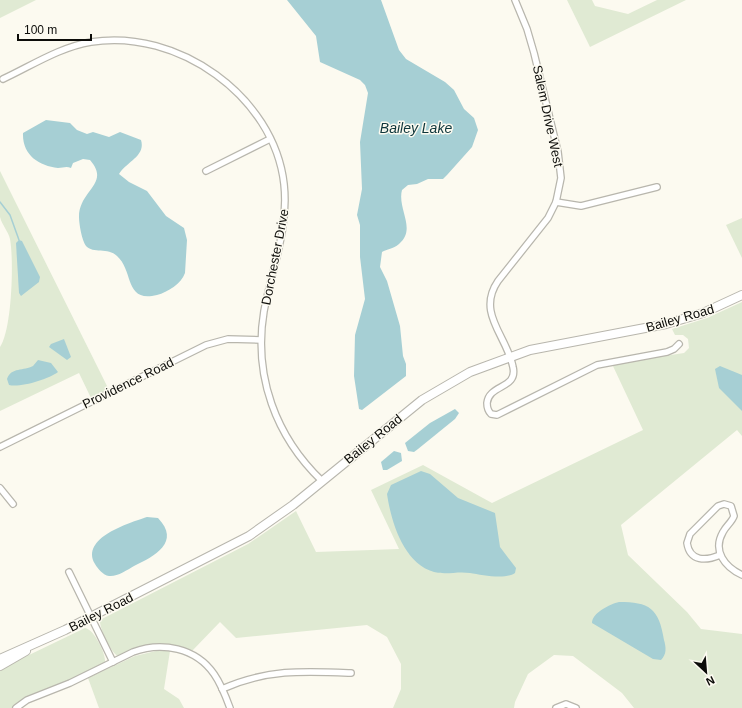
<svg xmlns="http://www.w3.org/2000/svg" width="742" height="708" viewBox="0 0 742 708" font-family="Arial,sans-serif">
  <rect width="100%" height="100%" fill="#fcfaf0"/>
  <g fill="#e0ead3">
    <path d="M0,0H36L0,18Z"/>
    <path d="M567,0H592L595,6L628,14L657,0H686L590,47Z"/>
    <path d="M0,171L109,390L91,398L79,373L0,411V347C12,330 14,260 10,239C8,231 2,225 0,217C0,205 0,184 0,171Z"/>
    <path d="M742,218V258L726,225Z"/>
    <path d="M742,302V436L737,430L621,525L628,555L687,612L701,629L742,634V708H634L622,693L573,656L554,655L528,674L515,702L514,708H393L401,689V664L387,637L367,625L236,638L220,622L192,651C165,640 143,643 118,656C111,653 99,627 100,620L248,544L296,511L316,552L399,549L371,490L423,465L492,503L643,430L612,364L684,353L689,348L688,339L683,335H675L672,329L707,318Z"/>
    <path d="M85,628C94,629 106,654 105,662L65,682L26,697L12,708H0V669Z"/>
    <path d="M156,651H170L164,689L179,699L184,708H99L88,678L135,656Z"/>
  </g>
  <g fill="#a6cfd4">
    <path d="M287,0H381L399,50L406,59L445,82L454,90L464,109L474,118L478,130L472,147L447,175L443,179H428L417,184L408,185L402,190C397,209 417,229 399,244C393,249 387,249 382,252L380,267L387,281L400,326L403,356L406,364V376L362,410L359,409L354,376L355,335L365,299L360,257V225L357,215L362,189L360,142L368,93L365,85L360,80L320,62L316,36Z"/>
    <path d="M46,120L70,123L77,130L87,134L93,132L109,137L120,132L141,140C146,156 126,162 119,174L129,182L147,191L166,216L184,228L187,240L185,273C181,284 168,292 157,295C124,303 134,271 117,256C108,247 93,254 86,246C82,241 79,224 79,217C79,190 111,184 90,160L83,159L73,163L71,168C66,166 63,168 58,168C39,166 22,155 23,133Z"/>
    <path d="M19,240L22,241L40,277L39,282L21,296L19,293L16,243Z"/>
    <path d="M64,339L71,357L67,360L49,347L51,344Z"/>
    <path d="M38,360L51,363L58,372C49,379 20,388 9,385L7,379C11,367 24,371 33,366Z"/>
    <path d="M720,366L742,375V411L719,388L715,369Z"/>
    <path d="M455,409L459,413L455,419L418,449L414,452L408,451L405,443L430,423Z"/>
    <path d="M394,451L401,453L402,461L387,470H383L381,462Z"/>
    <path d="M421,471L430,474L458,498L495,513L500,547L516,568L515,573C505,580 482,575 470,573C458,571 446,575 434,572C403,563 391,521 387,494L391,485Z"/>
    <path d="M147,517L158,518C181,542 155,556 134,566C127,570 117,577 109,576C103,575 98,569 95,564C80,538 129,523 147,517Z"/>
    <path d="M619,602C649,602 659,608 664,640C666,647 667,654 661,660L653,659L592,623C592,613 610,604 619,602Z"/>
  </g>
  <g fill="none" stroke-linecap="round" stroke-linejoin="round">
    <path stroke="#a6cfd4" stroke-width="1.5" d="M0,202L10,215L19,240"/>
    <defs>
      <g id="minor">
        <path d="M515,0L527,29L534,53L558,152L561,178L556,202L548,218L498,281C476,313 507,336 513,367C518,389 489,384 487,403C487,407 488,411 491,414L497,415L597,365L667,352L674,349L679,344"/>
        <path d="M3,79C31,66 60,47 91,42C177,28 274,96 284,184C289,228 272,269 264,311C253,376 276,437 322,481"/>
        <path d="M206,171L270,139"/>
        <path d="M556,202L581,206L657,187"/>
        <path d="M0,447L206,345L228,339L261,340"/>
        <path d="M0,488L13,504"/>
        <path d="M720,555C706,561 690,562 687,543L690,534L718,506L724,504L731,506L734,516C732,522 726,526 723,532C712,551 725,567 742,575"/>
        <path d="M69,572L113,662"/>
        <path d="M222,689C267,669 304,671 351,673"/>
        <path d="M16,708L27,700L70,683L133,652C162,641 196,648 214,674C221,684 226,697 230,708"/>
        <path d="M556,708L566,704L576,708"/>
      </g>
      <g id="secondary">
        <path d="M0,659L65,630L249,536L293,505L422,400L470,372L530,350L666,324L703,313L742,295"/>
        <path d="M0,666L26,651"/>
      </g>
    </defs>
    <use href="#minor" stroke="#b8b6ad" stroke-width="8"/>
    <use href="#secondary" stroke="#b8b6ad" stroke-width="10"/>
    <use href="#minor" stroke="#fff" stroke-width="5.5"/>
    <use href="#secondary" stroke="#fff" stroke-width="8"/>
  </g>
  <g text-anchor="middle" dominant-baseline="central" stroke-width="3" stroke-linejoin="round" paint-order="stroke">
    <g font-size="13" fill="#0c0c09" stroke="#fcfaf0">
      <text transform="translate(548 116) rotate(78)">Salem Drive West</text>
      <text transform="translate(275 257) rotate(-79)">Dorchester Drive</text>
      <text transform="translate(680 318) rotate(-16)">Bailey Road</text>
      <text transform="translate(128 383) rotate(-26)">Providence Road</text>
      <text transform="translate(373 439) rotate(-39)">Bailey Road</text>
      <text transform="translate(101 612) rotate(-27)">Bailey Road</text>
    </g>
    <g font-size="14" font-style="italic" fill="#0e363b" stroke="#fcfaf0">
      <text x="416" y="128">Bailey Lake</text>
    </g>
  </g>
  <g transform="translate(706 672) rotate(154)" stroke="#fcfaf0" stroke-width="3" paint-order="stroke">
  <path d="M0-3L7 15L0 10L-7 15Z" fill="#0c0c09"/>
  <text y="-6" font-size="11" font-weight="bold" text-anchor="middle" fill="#0c0c09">N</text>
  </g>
  <path d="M18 34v6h73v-6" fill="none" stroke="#0c0c09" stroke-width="2"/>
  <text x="24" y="34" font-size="12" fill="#0c0c09" stroke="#fcfaf0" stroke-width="3" paint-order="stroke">100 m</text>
</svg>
